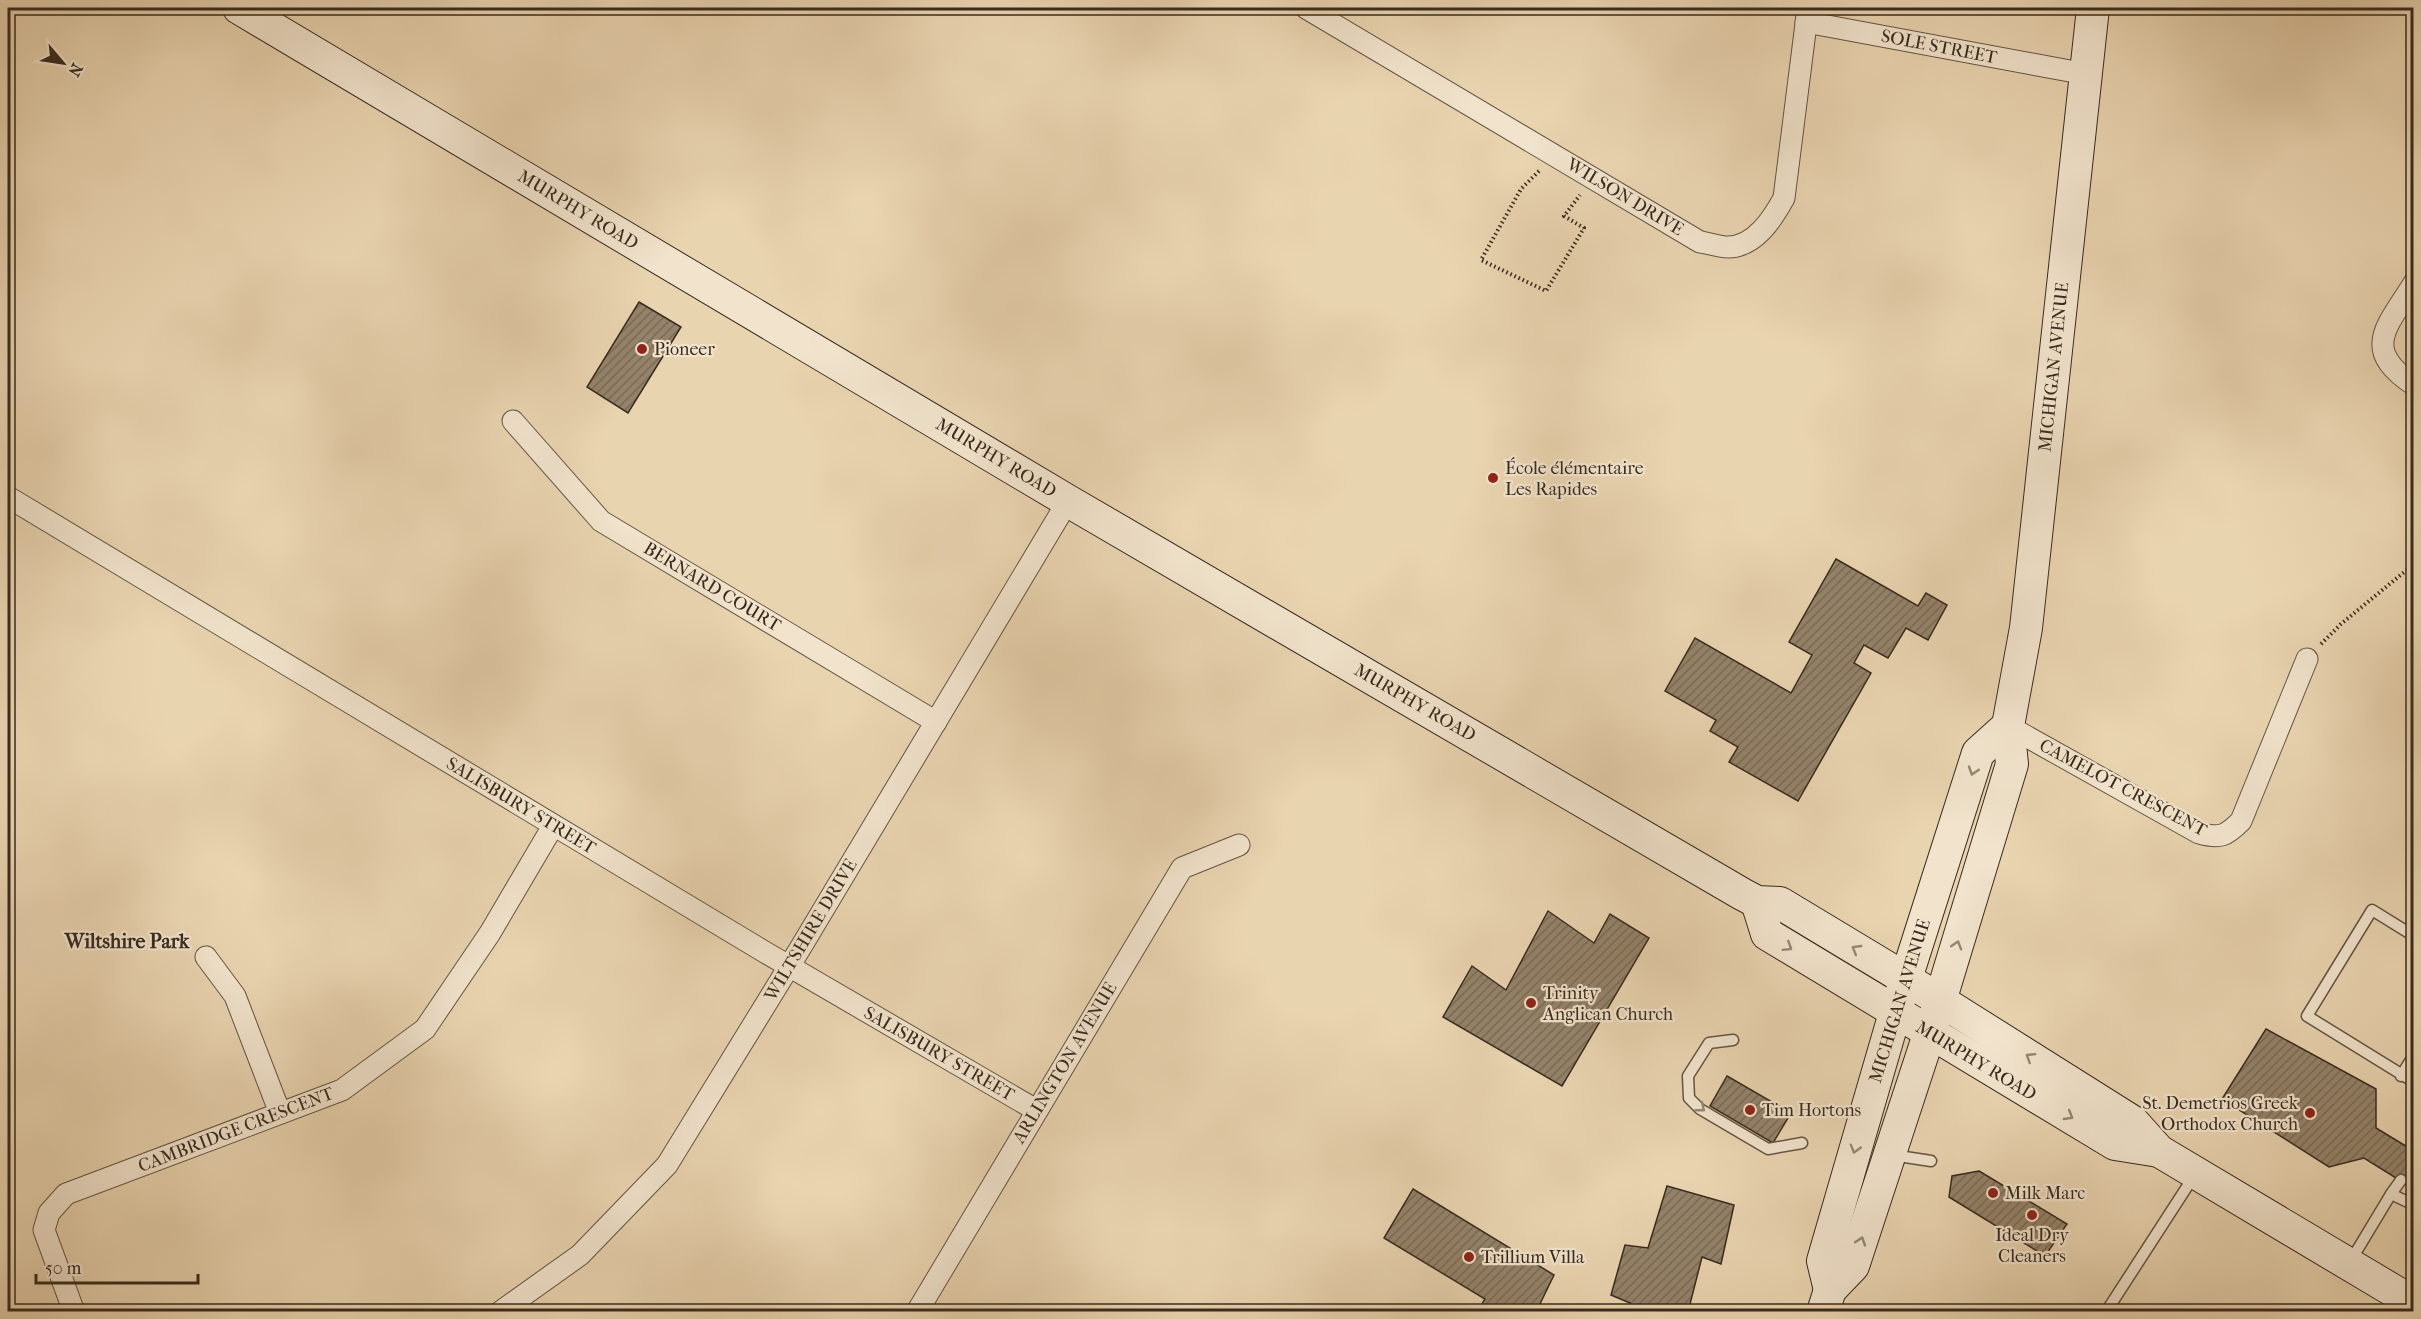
<svg xmlns="http://www.w3.org/2000/svg" width="2421" height="1319" viewBox="0 0 2421 1319" font-family="'IM FELL French Canon',serif">
  <defs>
    <pattern id="building-hatch" width="6" height="6" patternUnits="userSpaceOnUse" patternTransform="scale(1.5)"><rect width="6" height="6" fill="#94836a"/><path d="M-1 1l2-2M0 6l6-6M5 7l2-2" fill="none" stroke="#7a6b57"/></pattern>
  </defs>
  <rect width="100%" height="100%" fill="#e9d4b0"/>
  <filter id="stains"><feTurbulence type="fractalNoise" baseFrequency=".00333" numOctaves="4"/><feColorMatrix values="0 0 0 0 .2 0 0 0 0 .09 0 0 0 0 .02 0 0 0 .5 -.17"/></filter>
  <radialGradient id="worn" r=".72"><stop offset=".6" stop-color="#630" stop-opacity="0"/><stop offset="1" stop-color="#630" stop-opacity=".3"/></radialGradient>
  <g fill="url(#building-hatch)" stroke="#382b1e" stroke-width="1.5">
    <path d="M639,302L681,327L628,413L587,387Z"/>
    <path d="M1836,559L1918,606L1926,593L1947,605L1928,640L1906,628L1888,658L1864,645L1854,663L1871,673L1798,801L1729,762L1738,747L1710,731L1716,720L1665,691L1695,638L1791,693L1812,655L1789,642Z"/>
    <path d="M1548,911L1594,943L1610,914L1649,938L1562,1086L1443,1017L1472,966L1506,990Z"/>
    <path d="M2266,1029L2376,1089V1128L2414,1151L2412,1188L2364,1158L2329,1167L2222,1099Z"/>
    <path d="M1727,1076L1791,1113L1773,1143L1710,1106Z"/>
    <path d="M1979,1171L2067,1224L2045,1256L1949,1197L1952,1176Z"/>
    <path d="M1667,1186L1734,1205L1721,1264L1702,1257L1688,1312H1628L1630,1303L1611,1295L1625,1245L1648,1248Z"/>
    <path d="M1413,1189L1554,1275L1537,1310L1542,1312H1477L1485,1299L1384,1238Z"/>
  </g>
  <g fill="none" stroke-linecap="round" stroke-linejoin="round">
    <defs>
      <g id="lane">
        <path d="M2414,936L2372,910L2307,1016L2414,1082"/>
        <path d="M1733,1040L1709,1043L1688,1076L1689,1098L1700,1109L1768,1149L1802,1143"/>
        <path d="M2401,1076L2414,1055"/>
        <path d="M1892,1155L1931,1161"/>
        <path d="M2391,1194L2401,1180"/>
        <path d="M2350,1262L2391,1194L2414,1205"/>
        <path d="M2106,1312L2194,1176"/>
      </g>
      <g id="street">
        <path d="M1306,8L1700,242C1709,243 1719,247 1728,247C1755,247 1773,218 1784,198L1808,8"/>
        <path d="M1806,22L2086,74"/>
        <path d="M2414,283C2387,327 2360,349 2414,385"/>
        <path d="M513,421L601,521L936,722"/>
        <path d="M8,497L763,951L1036,1110"/>
        <path d="M2008,726L2199,833C2220,839 2226,836 2241,821L2307,659"/>
        <path d="M206,957L235,996L280,1113"/>
        <path d="M74,1312L44,1230L49,1213L66,1194L342,1090L425,1029L490,933L553,826"/>
        <path d="M500,1312L580,1255L667,1165L801,947L1068,501"/>
        <path d="M917,1312L1182,868L1239,845"/>
      </g>
      <g id="secondary">
        <path d="M239,8L1068,501L1742,894L1757,902L1780,903L1906,979L2133,1122L2159,1151L2414,1303"/>
        <path d="M1757,902L1767,934L2115,1144L2159,1151"/>
        <path d="M1830,1290L1823,1261L1895,1013L1978,753L2008,726"/>
        <path d="M1823,1312L1830,1290L1853,1266L1940,1001L2012,764L2008,726L2026,628L2093,8"/>
      </g>
    </defs>
    <use href="#lane" stroke="#645542" stroke-width="13"/>
    <use href="#street" stroke="#645542" stroke-width="23"/>
    <use href="#secondary" stroke="#382b1e" stroke-width="34"/>
    <g stroke="#382b1e" stroke-width="4" stroke-dasharray="1.5 3" stroke-linecap="butt">
      <path d="M1539,171L1521,189L1481,260L1546,291L1584,228L1564,216L1580,195"/>
      <path d="M2321,644L2341,624L2414,564"/>
    </g>
    <use href="#lane" stroke="#f1e3cc" stroke-width="10"/>
    <use href="#street" stroke="#f1e3cc" stroke-width="21"/>
    <use href="#secondary" stroke="#f1e3cc" stroke-width="32"/>
  </g>
  <defs><path id="oneway-chevron" d="M-2-3.5L2.5 0L-2 3.5" fill="none" stroke-width="1.6" stroke-linecap="round" stroke-linejoin="round" transform="scale(1.5)"/></defs>
  <g stroke="#948775">
    <use href="#oneway-chevron" transform="translate(1973 771) rotate(108)"/>
    <use href="#oneway-chevron" transform="translate(1957 945) rotate(-73)"/>
    <use href="#oneway-chevron" transform="translate(1788 947) rotate(32)"/>
    <use href="#oneway-chevron" transform="translate(1856 949) rotate(-149)"/>
    <use href="#oneway-chevron" transform="translate(2030 1057) rotate(-148)"/>
    <use href="#oneway-chevron" transform="translate(1701 1108) rotate(38)"/>
    <use href="#oneway-chevron" transform="translate(2069 1116) rotate(31)"/>
    <use href="#oneway-chevron" transform="translate(1855 1149) rotate(106)"/>
    <use href="#oneway-chevron" transform="translate(1861 1241) rotate(-72)"/>
  </g>
  <g fill="#8f2418" stroke="#f1e3cc" stroke-width="2">
    <circle cx="642" cy="349" r="6"/>
    <circle cx="1493" cy="478" r="6"/>
    <circle cx="1531" cy="1003" r="6"/>
    <circle cx="1750" cy="1110" r="6"/>
    <circle cx="2310" cy="1113" r="6"/>
    <circle cx="1993" cy="1193" r="6"/>
    <circle cx="2032" cy="1215" r="6"/>
    <circle cx="1469" cy="1257" r="6"/>
  </g>
  <g text-anchor="middle" dominant-baseline="central" stroke-width="4.5" stroke-linejoin="round" paint-order="stroke">
    <g font-size="18" fill="#382b1e" stroke="#f1e3cc">
      <text transform="translate(1939 47) rotate(11)">SOLE STREET</text>
      <text transform="translate(1625 197) rotate(31)">WILSON DRIVE</text>
      <text transform="translate(578 210) rotate(31)">MURPHY ROAD</text>
      <text transform="translate(2054 367) rotate(-84)">MICHIGAN AVENUE</text>
      <text transform="translate(996 458) rotate(31)">MURPHY ROAD</text>
      <text transform="translate(712 587) rotate(31)">BERNARD COURT</text>
      <text transform="translate(1415 703) rotate(30)">MURPHY ROAD</text>
      <text transform="translate(2123 788) rotate(28)">CAMELOT CRESCENT</text>
      <text transform="translate(521 806) rotate(31)">SALISBURY STREET</text>
      <text transform="translate(811 930) rotate(-59)">WILTSHIRE DRIVE</text>
      <text transform="translate(1900 1001) rotate(-73)">MICHIGAN AVENUE</text>
      <text transform="translate(939 1054) rotate(30)">SALISBURY STREET</text>
      <text transform="translate(1976 1061) rotate(31)">MURPHY ROAD</text>
      <text transform="translate(1065 1063) rotate(-59)">ARLINGTON AVENUE</text>
      <text transform="translate(236 1130) rotate(-21)">CAMBRIDGE CRESCENT</text>
    </g>
    <g font-size="18" fill="#382b1e" stroke="#f1e3cc" text-anchor="start">
      <text x="654" y="349">Pioneer</text>
      <text x="1505" y="468">École élémentaire<tspan x="1505" dy="21">Les Rapides</tspan></text>
      <text x="1543" y="993">Trinity<tspan x="1543" dy="21">Anglican Church</tspan></text>
      <text x="2298" y="1103" text-anchor="end">St. Demetrios Greek<tspan x="2298" dy="21">Orthodox Church</tspan></text>
      <text x="1762" y="1110">Tim Hortons</text>
      <text x="2005" y="1193">Milk Marc</text>
      <text x="2032" y="1235" text-anchor="middle">Ideal Dry<tspan x="2032" dy="21">Cleaners</tspan></text>
      <text x="1481" y="1257">Trillium Villa</text>
    </g>
    <g font-size="20" font-weight="bold" fill="#382b1e" stroke="#f1e3cc">
      <text x="127" y="941">Wiltshire Park</text>
    </g>
  </g>
  <rect width="2421" height="1319" fill="none" stroke="#e9d4b0" stroke-width="30"/>
  <rect x="9" y="9" width="2403" height="1301" fill="none" stroke="#382b1e" stroke-width="3"/>
  <rect x="15" y="15" width="2391" height="1289" fill="none" stroke="#382b1e" stroke-width="1.5"/>
  <g transform="translate(63 63) rotate(119)" stroke="#f1e3cc" stroke-width="4.5" paint-order="stroke">
  <path d="M0-4.5L10 22L0 15L-10 22Z" fill="#382b1e"/>
  <text y="-9" font-size="16" font-weight="bold" text-anchor="middle" fill="#382b1e">N</text>
  </g>
  <path d="M36 1274v9h162v-9" fill="none" stroke="#382b1e" stroke-width="3"/>
  <text x="45" y="1274" font-size="18" fill="#382b1e" stroke="#f1e3cc" stroke-width="4.5" paint-order="stroke">50 m</text>
  <rect width="100%" height="100%" filter="url(#stains)"/>
  <rect width="100%" height="100%" fill="url(#worn)"/>
</svg>
